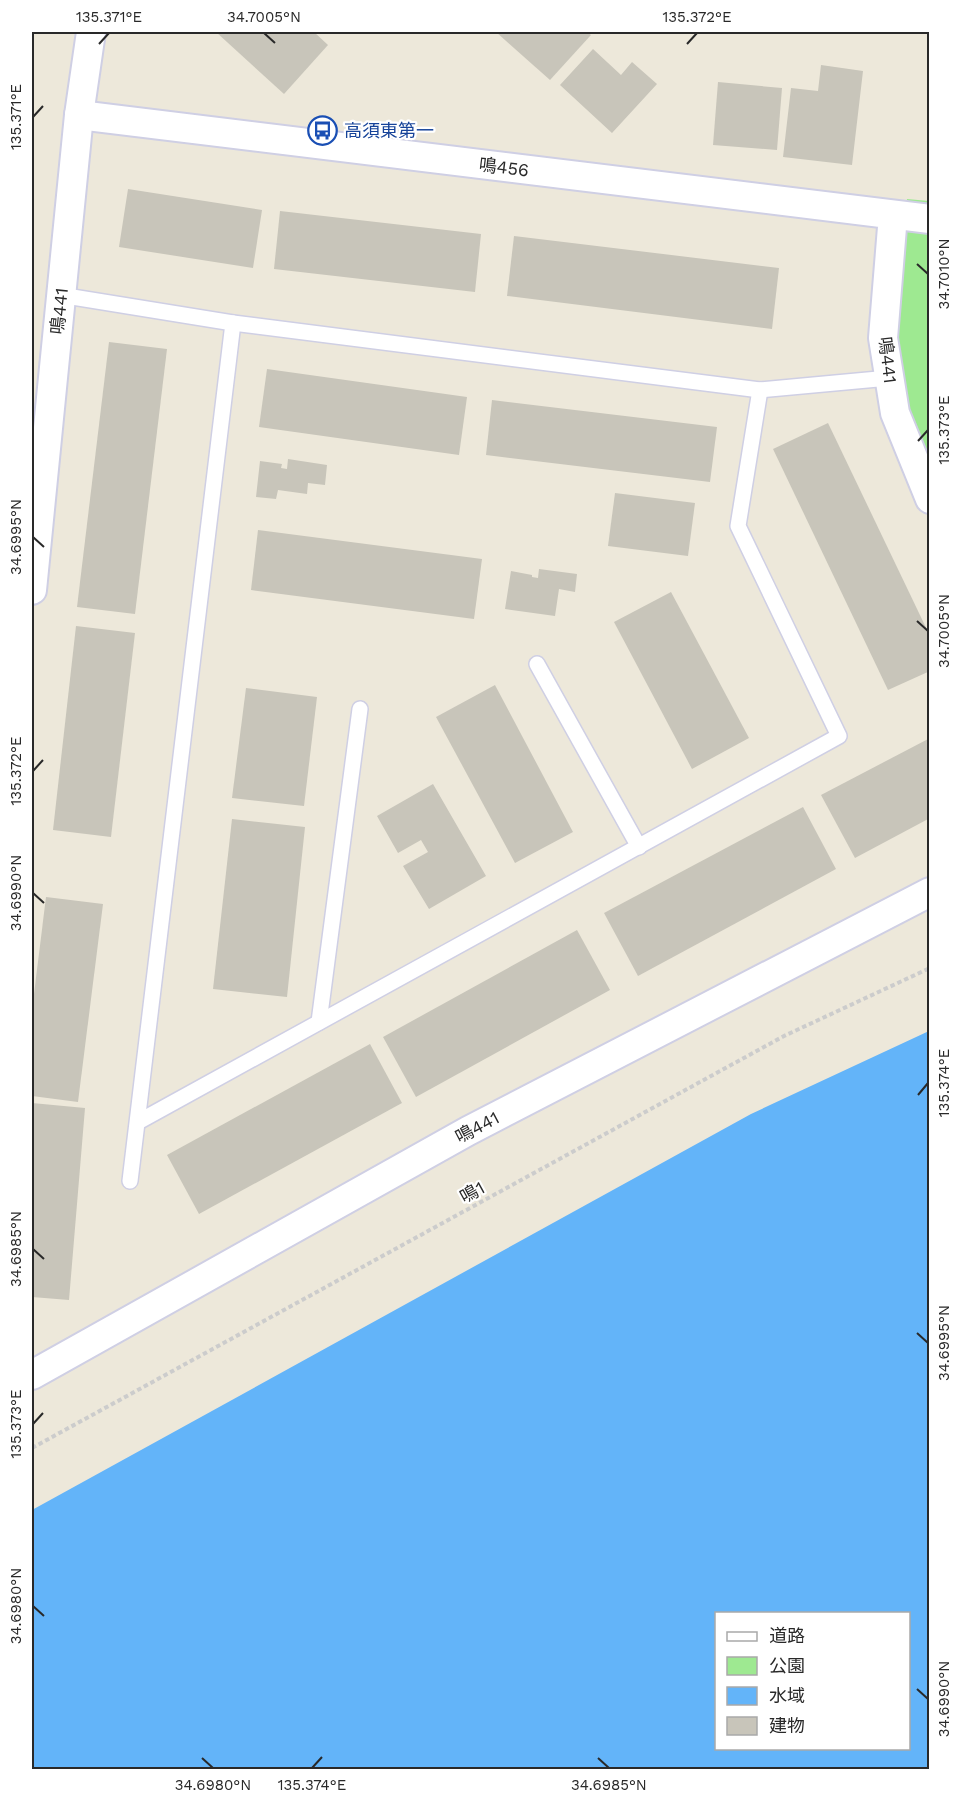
<svg xmlns="http://www.w3.org/2000/svg" width="961" height="1801" viewBox="0 0 961 1801" font-family="'Work Sans','Noto Sans JP',sans-serif">
  <rect width="100%" height="100%" fill="#ede8da"/>
  <path fill="#9ee991" d="M907,199L929,201V465L903,403L893,337Z"/>
  <path fill="#63b4f9" fill-rule="evenodd" d="M929,1031V1769H32V1510L751,1114ZM716,1614H908V1748H716Z"/>
  <g fill="#c8c5ba">
    <path d="M216,32H314L328,45L284,94Z"/>
    <path d="M496,32H587L591,35L550,80Z"/>
    <path d="M593,49L621,75L632,62L657,84L612,133L560,85Z"/>
    <path d="M821,65L863,71L852,165L783,157L791,88L818,91Z"/>
    <path d="M718,82L782,88L777,150L713,145Z"/>
    <path d="M128,189L262,210L253,268L119,247Z"/>
    <path d="M280,211L481,234L475,292L274,269Z"/>
    <path d="M514,236L779,268L772,329L507,296Z"/>
    <path d="M109,342L167,349L135,614L77,607Z"/>
    <path d="M267,369L467,397L459,455L259,427Z"/>
    <path d="M492,400L717,427L710,482L486,455Z"/>
    <path d="M828,423L930,636V671L888,690L773,449Z"/>
    <path d="M288,459L327,465L325,485L308,483L307,494L278,490L276,499L256,497L260,461L282,464L281,468L287,469Z"/>
    <path d="M615,493L695,503L688,556L608,546Z"/>
    <path d="M258,530L482,559L474,619L251,590Z"/>
    <path d="M539,569L577,574L575,592L559,589L555,616L505,609L511,571L532,575V577L538,578Z"/>
    <path d="M671,592L749,738L692,769L614,622Z"/>
    <path d="M76,626L135,633L111,837L53,830Z"/>
    <path d="M495,685L573,832L515,863L436,717Z"/>
    <path d="M246,688L317,697L304,806L232,798Z"/>
    <path d="M930,738V818L855,858L821,795Z"/>
    <path d="M433,784L486,876L429,909L403,866L428,852L421,840L398,853L377,816Z"/>
    <path d="M803,807L836,869L638,976L604,913Z"/>
    <path d="M232,819L305,827L287,997L213,989Z"/>
    <path d="M46,897L103,904L78,1102L32,1096V1010Z"/>
    <path d="M577,930L610,990L416,1097L383,1037Z"/>
    <path d="M370,1044L402,1103L199,1214L167,1155Z"/>
    <path d="M32,1103L85,1108L69,1300L32,1297Z"/>
  </g>
  <g fill="none" stroke-linecap="round" stroke-linejoin="round">
    <defs>
      <g id="service">
        <path d="M60,295L233,323L130,1181"/>
        <path d="M233,323L760,390L889,378"/>
        <path d="M537,664L639,847"/>
        <path d="M319,1022L360,709"/>
        <path d="M138,1122L839,736L738,526L760,390"/>
      </g>
      <g id="minor">
        <path d="M79,115L930,219"/>
        <path d="M893,215L883,338L895,413L930,499"/>
        <path d="M32,590L79,115L91,32"/>
        <path d="M32,1375L468,1131L930,892"/>
      </g>
    </defs>
    <use href="#service" stroke="#cfcfe4" stroke-width="18"/>
    <use href="#minor" stroke="#cfcfe4" stroke-width="32"/>
    <path stroke="#ccc" stroke-width="4" stroke-dasharray="4.5 3" stroke-linecap="butt" d="M32,1448L784,1036L930,968"/>
    <use href="#service" stroke="#fff" stroke-width="15"/>
    <use href="#minor" stroke="#fff" stroke-width="28"/>
  </g>
  <path fill="none" stroke="#292929" stroke-width="2" d="M264,33L275,43M99,44L109,33M687,44L697,33M33,117L43,106M917,264L928,274M918,441L928,430M33,537L44,547M917,621L928,631M33,771L43,760M33,893L44,903M918,1095L928,1083M33,1249L44,1259M917,1333L928,1343M33,1424L43,1413M33,1606L44,1616M917,1689L928,1699M202,1758L213,1768M598,1758L609,1768M312,1768L322,1757"/>
  <defs>
    <symbol id="bus-ring" viewBox="-11 -11 22 22"><circle r="9.5" fill="#fff" stroke="#1a4fb4" stroke-width="1.5"/><path d="M-5-6H5V4H4V6H2V4H-2V6H-4V4H-5ZM-3.5-4V0h7V-4ZM-3.5 1.2v1.5H-2V1.2ZM2 1.2v1.5H3.5V1.2Z" fill="#1a4fb4"/></symbol>
  </defs>
  <g fill-rule="evenodd">
    <use href="#bus-ring" x="306" y="114" width="33" height="33"/>
  </g>
  <g text-anchor="middle" dominant-baseline="central" stroke-width="4.5" stroke-linejoin="round" paint-order="stroke">
    <g font-size="18" fill="#164399" stroke="#fff" text-anchor="start">
      <text x="344" y="130">高須東第一</text>
    </g>
    <g font-size="18" fill="#292929" stroke="#fff">
      <text transform="translate(504 167) rotate(7)">鳴456</text>
      <text transform="translate(59 311) rotate(-84)">鳴441</text>
      <text transform="translate(888 360) rotate(83)">鳴441</text>
      <text transform="translate(477 1127) rotate(-28)">鳴441</text>
      <text transform="translate(472 1192) rotate(-29)">鳴1</text>
    </g>
  </g>
  <rect width="961" height="1801" fill="none" stroke="#ffffff" stroke-width="66"/>
  <rect x="715" y="1612" width="195" height="138" fill="#ffffff" stroke="#a9a9a9" stroke-width="1.5"/>
  <rect x="727" y="1632" width="30" height="9" fill="#ffffff" stroke="#a9a9a9" stroke-width="1.5"/>
  <text x="769" y="1642" font-size="18" fill="#292929">道路</text>
  <rect x="727" y="1657" width="30" height="18" fill="#9ee991" stroke="#a9a9a9" stroke-width="1.5"/>
  <text x="769" y="1672" font-size="18" fill="#292929">公園</text>
  <rect x="727" y="1687" width="30" height="18" fill="#63b4f9" stroke="#a9a9a9" stroke-width="1.5"/>
  <text x="769" y="1702" font-size="18" fill="#292929">水域</text>
  <rect x="727" y="1717" width="30" height="18" fill="#c8c5ba" stroke="#a9a9a9" stroke-width="1.5"/>
  <text x="769" y="1732" font-size="18" fill="#292929">建物</text>
  <rect x="33" y="33" width="895" height="1735" fill="none" stroke="#292929" stroke-width="2"/>
  <g font-size="15" text-anchor="middle" fill="#292929">
    <text x="109" y="22">135.371°E</text>
    <text x="264" y="22">34.7005°N</text>
    <text x="697" y="22">135.372°E</text>
    <text transform="translate(16 117) rotate(-90)" y="5">135.371°E</text>
    <text transform="translate(944 274) rotate(-90)" y="5">34.7010°N</text>
    <text transform="translate(944 430) rotate(-90)" y="5">135.373°E</text>
    <text transform="translate(16 537) rotate(-90)" y="5">34.6995°N</text>
    <text transform="translate(944 631) rotate(-90)" y="5">34.7005°N</text>
    <text transform="translate(16 771) rotate(-90)" y="5">135.372°E</text>
    <text transform="translate(16 893) rotate(-90)" y="5">34.6990°N</text>
    <text transform="translate(944 1083) rotate(-90)" y="5">135.374°E</text>
    <text transform="translate(16 1249) rotate(-90)" y="5">34.6985°N</text>
    <text transform="translate(944 1343) rotate(-90)" y="5">34.6995°N</text>
    <text transform="translate(16 1424) rotate(-90)" y="5">135.373°E</text>
    <text transform="translate(16 1606) rotate(-90)" y="5">34.6980°N</text>
    <text transform="translate(944 1699) rotate(-90)" y="5">34.6990°N</text>
    <text x="213" y="1790">34.6980°N</text>
    <text x="312" y="1790">135.374°E</text>
    <text x="609" y="1790">34.6985°N</text>
  </g>
</svg>
